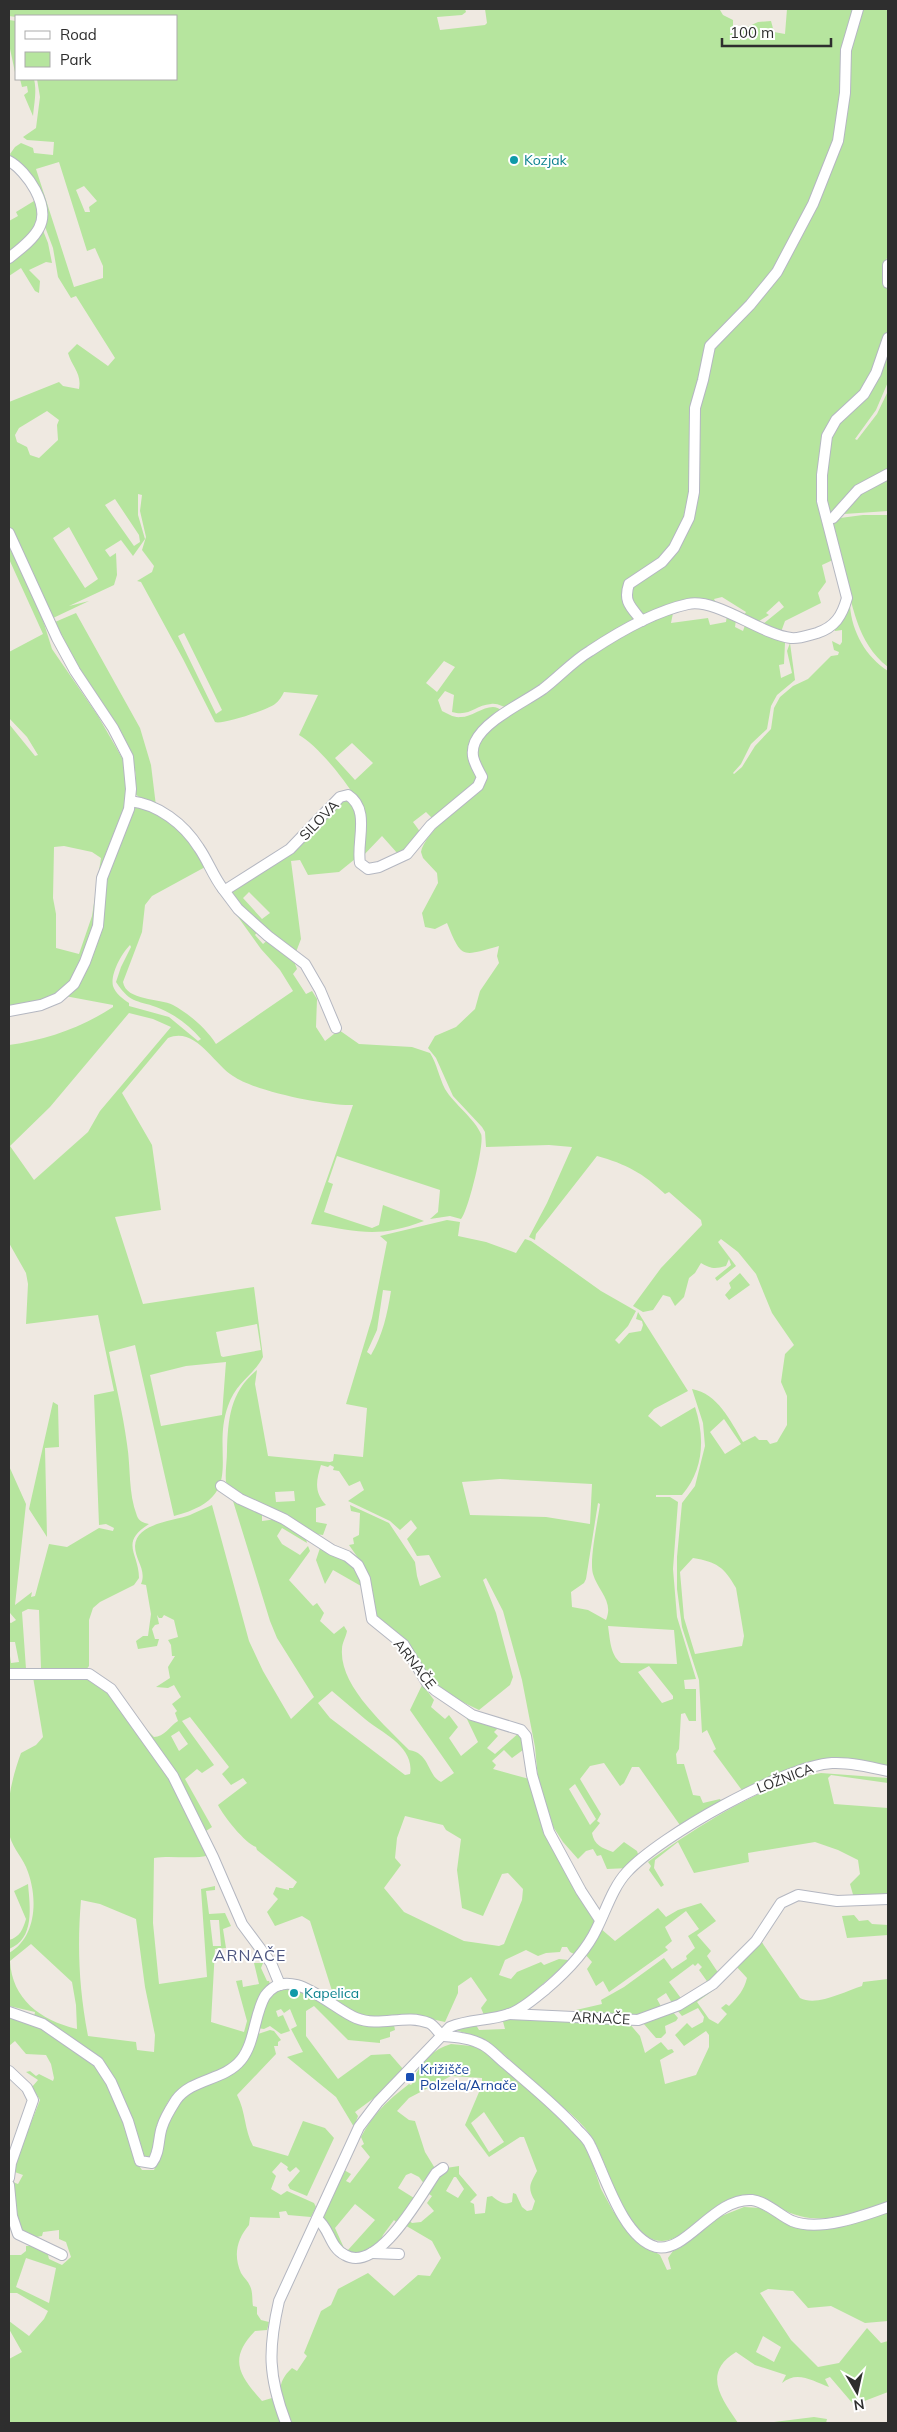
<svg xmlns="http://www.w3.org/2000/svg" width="897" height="2432" viewBox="0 0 897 2432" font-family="Mulish,sans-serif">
  <rect width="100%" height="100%" fill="#efe9e1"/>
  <g fill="#b6e59e" fill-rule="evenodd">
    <path d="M9,9H465L466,12L462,15L437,17L440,30L485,25L487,23L485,9H714L720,10L723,15L733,20V36L738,35L739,31L758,22L771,21L774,32L785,34L787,9H888V255C882,270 887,282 888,297C890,312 889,328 885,342C880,362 872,385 856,400C847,408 835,415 829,426C814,451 818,497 827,524L824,526L826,534L830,535L835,559L822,565L826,582L818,593L821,603L785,621L781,632L765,627L763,624L784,607L779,601L766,613L769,615L756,623L742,618L746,612L722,597L714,599L717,605C690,594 672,613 647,616C639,614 633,610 630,602C619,580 654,572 666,561C674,553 681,542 685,532C702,495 693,454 696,415C697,402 702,390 706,378L703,377C700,388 694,399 693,410C688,450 702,512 674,546C661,563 642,569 627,584L623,596L634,616L635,624L591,646L554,677L511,708C503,708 499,703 491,704C475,705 470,717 452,712L454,695L445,691L438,700L442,711C448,714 454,718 461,717C474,717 491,699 502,711C489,726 463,736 470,761C473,769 479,773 478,782L435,821L426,812L413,822L421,833L405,850L398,854L382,836L361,858C360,843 365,830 363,815C359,795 318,745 299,735L318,695L284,692C282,696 279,701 275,704C267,710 222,725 215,722L183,659L141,582L137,581L152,572L154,566L142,550L146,537L140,511L142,495L138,494V515L145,539L133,556L121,540L105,550L110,557L116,553L117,575L114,585L69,606L89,601L51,619L9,525V402L59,382L63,386L79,389C82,373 72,367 68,353L77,344L108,366L115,358L76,296L71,298L58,277L53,248L44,224V208L41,199L30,176L12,160L10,154L15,147L21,143L33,148L34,153L53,155L54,142L27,140L23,137L36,128L40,97L37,79H176V16L16,17L9,16ZM59,162L87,251L95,248L103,266V278L74,287L36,169ZM84,186L97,201L89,207L90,212H85L76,190ZM47,411L59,420L57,425L58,440L39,458L30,455L27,447L17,442L15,435L19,428ZM115,499L139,535L140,542L134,546L105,505ZM69,527L98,579L85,588L53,538ZM184,633L222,710L216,714L178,636ZM444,661L455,667L437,692L426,683ZM352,743L373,763L355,780L335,758Z"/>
    <path d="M9,20L16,21V77L9,44Z"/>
    <path d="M20,79H34C37,91 34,104 33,116L24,95L28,92L27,86L22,87Z"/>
    <path d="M34,201L37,202L38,226L9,255V221L18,216L16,212Z"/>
    <path d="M42,228L48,243L52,263L46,262L29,270L40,281L39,293L35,291L21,268L9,276V260Z"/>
    <path d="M888,345V382L876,410L855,439L857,440L877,414L888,391V472L831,513L828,512L824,499L832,430L852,408Z"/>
    <path d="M888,475V511L844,514L843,512L859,492Z"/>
    <path d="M863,515H888V667C856,642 853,604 842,567L844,563L842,564L833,524L840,518Z"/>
    <path d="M9,546L42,617L52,649L98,716L125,763L129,790L97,921L76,976L58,996L9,1009V724L35,756L38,755L27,737L9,718V652L43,634L9,559ZM64,846L92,852L101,858L92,916L79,954L56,948V914L53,898L54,847Z"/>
    <path d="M848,606H850C852,632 866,657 888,671V1769L843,1761L745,1790L741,1789L713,1751L716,1749L707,1730L702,1733L699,1680L682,1627L677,1589V1557L682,1503L695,1486L705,1446L703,1423L692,1389C718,1394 730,1420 743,1442L755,1436L759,1440H767L770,1444L777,1442L787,1425V1396L781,1382L785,1354L794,1345L772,1313L756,1274L738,1252L721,1239L718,1242L736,1266L717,1281L715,1278L731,1265L729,1259L726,1266C715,1269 711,1269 701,1263L695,1273L689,1278L684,1297L675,1306L670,1297L663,1295L653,1310L643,1312L633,1306L661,1268L702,1225L701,1220L669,1192L665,1194C643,1173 626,1164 597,1156L536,1234L535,1240L529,1237L547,1203L572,1147L549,1145L486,1147L485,1132L482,1127L453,1096L436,1058L428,1048L435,1036L456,1027L475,1009L480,991L499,963L497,956L499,946C462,956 462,960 447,923L435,929L425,927L422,913L438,883L437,873L423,858L421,852C424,833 469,798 485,783C479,762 472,752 485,732L595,650L645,623L673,613L671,623L708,618L710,625L726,622L727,615L736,620L735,627L743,631L745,625L783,637L785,643L784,664L779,665L781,678L792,673L787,651L790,643L795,680L777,695L771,706L767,729L751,744L741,764L733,773L734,774L742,767L755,746L771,729L774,708L780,697L793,686L808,679L831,656L838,655L839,652L834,650L832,641L840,645L842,642V630L835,631L834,629ZM724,1419L741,1444L725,1454L710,1432ZM693,1558C717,1562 724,1567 736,1588L744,1636L742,1646L695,1654L684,1618L680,1572Z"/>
    <path d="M76,613L140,728L151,765L156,806C116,789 145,788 132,762C108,714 76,672 55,622Z"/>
    <path d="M351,799L358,812L355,859L339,872L308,875L300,860L291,861L301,939L296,952L250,918L228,890L255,874L341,800ZM249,892L270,913L262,919L243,898Z"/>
    <path d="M144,805L177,825L207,866L152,896L145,905L142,932L123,982C126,1001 160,998 173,1005C189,1014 206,1028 216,1044L293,991L280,970L261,949L233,910L235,908L259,930L255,935L263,944L270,938L300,961L295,964L297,969L293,974L306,994L312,991L317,999L316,1027L325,1041L339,1030L359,1044L412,1047L430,1053C437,1064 439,1077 445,1089C454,1104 475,1119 481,1134C485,1143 468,1212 461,1219L450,1216L430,1219L438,1212L440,1190L337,1156L328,1182L333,1184L324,1212L372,1228L379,1225L383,1205L424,1221C376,1239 359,1231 311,1224L353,1105C327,1106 254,1091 233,1076C213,1063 195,1026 168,1038L122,1093L152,1145L161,1210L115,1217L143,1304L254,1287L263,1357C254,1375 236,1382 228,1406C210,1456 249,1497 174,1516L135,1345L109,1352C115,1382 123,1413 127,1444C131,1469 128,1492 137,1516C139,1521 143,1523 149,1524C119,1543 139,1553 139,1578L134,1585L100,1602L93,1608L89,1620V1666L85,1671H9V1649L11,1663L19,1662L15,1642H9V1622L11,1623L16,1620L10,1613L9,1614V1466L26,1504L15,1605L32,1592L31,1597L35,1596L49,1544L67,1547L99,1528L113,1531L114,1528L106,1524L99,1525L94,1395L114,1391L98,1315L26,1324L28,1284L26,1273L9,1243V1045C46,1040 81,1028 113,1007V1005L65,996L81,977L107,878L134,807ZM130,945L131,947L121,967L116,982C132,1006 138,999 161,1009C177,1016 190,1026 201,1039L198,1041L169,1017L129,1006V1003C123,999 115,993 113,986C110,974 122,953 130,945ZM129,1013L153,1019L171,1027L100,1111L88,1132L34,1180L10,1146L50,1107ZM257,1324L261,1350L223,1357L221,1356L216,1332ZM226,1362L222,1415L161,1426L150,1375L186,1366ZM28,1609L39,1610L41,1668L26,1669L22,1612Z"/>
    <path d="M447,1220L460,1222L458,1236L486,1242L516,1253L525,1239L531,1241L601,1291L636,1311L628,1326L615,1340L619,1344L629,1333L641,1331L643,1325L642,1321L636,1319L638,1312L688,1391L654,1409L648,1416L661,1427L695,1407C705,1437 704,1470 682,1495H656V1497H670L678,1502L673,1569L677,1617L696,1679L684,1680L685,1689H696V1721H689L685,1713L681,1714L679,1749L676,1754L677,1764H684L693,1795L700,1796L703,1803L720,1799L723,1804L682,1828L639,1767H632L624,1783L620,1786L604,1763L590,1766L580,1779L601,1814L597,1821L600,1823L592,1833C594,1845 602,1848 613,1852L624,1842L637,1851L639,1857L629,1868L607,1869L601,1855L597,1856L593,1849L586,1851L578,1859L563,1842L552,1825L538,1779L535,1747L522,1680L503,1611L486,1578L483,1580L496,1613L513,1677L510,1685L479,1710L450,1696L436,1686L376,1620L365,1568L349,1545L354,1544L353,1538L359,1535L360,1513L351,1511L350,1505L389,1523L415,1562L417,1576L420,1586L441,1577L429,1555L417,1556L407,1539L417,1528L411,1520L400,1530L390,1521L348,1501L364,1490L360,1481L349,1486L339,1471L333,1470L334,1467L330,1465L328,1467L321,1465C316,1481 314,1492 326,1505L316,1508V1522L327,1524L323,1535L315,1534C295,1524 237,1498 226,1482C225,1472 227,1461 227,1451C228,1419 230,1392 257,1370L255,1384L268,1456L330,1462L333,1461L334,1454L363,1457L367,1408L346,1404L372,1318L387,1242L380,1236ZM383,1290L391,1291C387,1315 383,1334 371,1355L367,1352L377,1330ZM500,1479L592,1484L590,1524L546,1517L470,1515L462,1482ZM294,1491L295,1501L276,1502L275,1492ZM598,1503L600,1504C598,1520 589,1560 593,1574C598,1591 614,1601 606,1620L588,1610L572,1607L571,1592L584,1583L586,1579ZM608,1626L674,1630L677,1664L621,1663C610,1655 610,1638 608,1626ZM649,1666L673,1696V1699L662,1703L638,1672ZM575,1784L596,1819L590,1825L569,1789Z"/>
    <path d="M740,1273L750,1285L729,1300L725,1295L731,1288L729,1283Z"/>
    <path d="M53,1402L58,1405L59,1447L45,1448L47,1537L29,1509Z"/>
    <path d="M233,1501H239L272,1517H268L262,1513V1521L277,1519L306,1539L307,1543L282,1528L277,1536L282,1544L300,1555L308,1546L310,1551L289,1580L313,1606L317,1603L324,1613L320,1621L334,1634L344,1626L347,1631C346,1637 342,1643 342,1649C339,1686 386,1726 409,1750C430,1753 427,1775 441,1782L454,1773L410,1710L423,1683L430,1687L428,1692L434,1700L431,1707L445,1719L449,1715L458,1727L449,1738L461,1756L478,1742L466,1717L499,1727L494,1732L498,1736L487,1748L495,1754L520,1732L527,1747L512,1758L504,1750L492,1761L496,1765L493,1769L533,1780L541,1815L598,1919L576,1955L570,1952L567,1947H562L560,1952L546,1953L538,1956L526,1950L505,1960L499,1975L511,1979L517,1972L541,1962L544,1965L559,1959L568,1960V1962L519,2005L500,2012L484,2015L481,2008L487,2000L471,1977L458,1986V1993L445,2022L418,2016H362L330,2000L333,1994L310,1921L302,1916L275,1926L267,1912L278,1899L273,1894L276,1887L289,1890V1888H293L297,1882L257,1850L256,1847C245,1843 224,1817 218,1805L247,1783L243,1778L231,1785L222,1774L229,1767L190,1717L182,1721L214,1765L202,1773L197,1769L185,1779L212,1827L203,1833L142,1725L154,1737C164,1737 170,1726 178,1721L175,1713L177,1711L172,1704L181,1697L174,1685L168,1688L156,1687L170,1678L168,1667L175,1656H172L171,1645L168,1640L178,1637L174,1620L164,1615L162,1618H159L157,1615L159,1624L155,1625L152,1629L155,1639H159L157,1646L138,1649L136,1641L143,1636H148L151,1614L146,1585L141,1584C147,1570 135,1560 135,1546C136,1523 174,1521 190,1515C197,1512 205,1508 212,1505L249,1641L263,1671L291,1719L314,1697L277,1638L270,1621ZM332,1691C343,1700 354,1710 365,1719C382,1733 415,1747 410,1774L405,1775L330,1718L318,1703ZM179,1731L188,1744L179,1751L171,1736ZM405,1816L443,1825L446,1830L461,1839L457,1870L462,1908L483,1916L502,1874L508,1873L523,1889L522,1900L504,1944L499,1946L464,1941L404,1912L384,1888L401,1865L395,1858L397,1838Z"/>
    <path d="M320,1548L350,1561L363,1585L361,1586L333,1570L325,1584L316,1560Z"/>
    <path d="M72,1675L98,1680L159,1756L210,1855C192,1860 172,1855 154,1858L153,1923L159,1984L207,1977L201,1889L215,1886V1890L206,1891L209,1914L225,1913L231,1926L223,1929L226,1948L215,1949L211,2022L244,2032L247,2021L236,1981L242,1980L243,1987L259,1984L254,1963H263L261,1968L267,1981H269L270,1984C254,2003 255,2027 244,2048C229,2076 195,2073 174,2094C158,2110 160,2138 150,2158H144L113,2079L34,2017L35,2012L9,2006V1953C38,1936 38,1895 26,1867C21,1856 10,1844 9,1832C5,1806 12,1778 21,1753L36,1745L43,1737L33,1677ZM81,1900L100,1904L136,1919L145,1987L155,2035L154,2052L137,2050L136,2042L88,2036C79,1989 77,1947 81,1900ZM210,1920H219L221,1946H213ZM31,1944L72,1982L76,2005L77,2029C40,2020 12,1999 10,1961Z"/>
    <path d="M821,1773L888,1778V1783L831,1775L828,1778L834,1804L888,1808V1897L854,1898L850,1884L860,1874L858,1860L838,1850L815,1842L748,1853L749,1862L694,1873L678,1842L655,1860L654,1868L664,1885L661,1887L649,1870L651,1866L648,1862C692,1830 767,1781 821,1773Z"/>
    <path d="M28,1884C30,1907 35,1939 9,1949V1940C20,1937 23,1929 26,1919L14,1891Z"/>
    <path d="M701,1903L716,1921L697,1935L711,1951L707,1956L719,1974L709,1984L699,1970L702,1967L698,1963L695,1966L693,1964L669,1982L683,2001L672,2003L666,1993L657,1999L663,2010L639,2016L579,2012L576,2010L602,2004L601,2000L624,1987L664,1958L672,1969L687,1959L686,1956L695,1948L688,1936L699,1929L686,1911L665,1927L672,1941L665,1947L668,1950L609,1992L603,1981L596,1986L587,1969L592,1962L584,1953L600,1928L615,1941L658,1908L666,1917L678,1910Z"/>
    <path d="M854,1915L859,1921L868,1920L872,1924L888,1925V1935L847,1938L842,1916Z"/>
    <path d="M759,1938L800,1998C817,2007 845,1991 862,1986L863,1982L888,1979V2202C860,2211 830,2224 800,2216C778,2211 764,2193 740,2196C710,2200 687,2241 662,2241C623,2240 609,2162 591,2136C576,2114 551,2099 532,2082C517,2067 502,2050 484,2040C475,2035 464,2033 455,2030L468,2024L476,2025L479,2030L505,2029L502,2018L628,2022L640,2036L645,2053L661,2042L668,2050L672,2049L674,2052L660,2060L665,2084L696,2075L709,2047V2035L706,2031L684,2046L675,2035L687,2023L692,2028L703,2022L704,2017L698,2008L682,2016L676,2009L713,1987L715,1989L697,2002L709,2019L718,2024L727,2014L721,2008L726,2004L729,2006C738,1997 744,1990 747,1978L735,1965Z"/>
    <path d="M283,1987L301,1990L324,2003L394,2025L395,2030L390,2032V2037L380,2040V2043L348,2040L314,2006L306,2011V2036L338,2079L371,2055L390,2054L403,2069L382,2092L355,2112L358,2116L354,2127L336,2097L287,2057L303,2052L291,2029L297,2026L290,2009L284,2013L281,2009L276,2011L278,2017L283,2015L290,2031L281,2034L270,2026L264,2029L257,2028L268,1995Z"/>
    <path d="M672,2011L678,2018L676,2021L665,2026L666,2033L661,2038H656L643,2023Z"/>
    <path d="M9,2015L44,2027L99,2070L120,2108L134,2159L142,2170H154L157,2164L166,2126L185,2094L225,2077L255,2035L270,2030L274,2031L281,2040L278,2042V2046H274L276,2054L237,2095C246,2112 244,2129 253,2146L288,2156L303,2121L325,2128L334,2138L307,2196L290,2189L288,2185L300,2171L296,2167L290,2172L287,2169L288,2167L281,2162L272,2172L276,2176L271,2189L281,2195L287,2191L314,2203L316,2207L311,2217L288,2215L286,2211L279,2212L280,2218L250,2217L249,2225C237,2239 233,2255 241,2273C244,2278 248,2281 250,2286C253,2292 252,2300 253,2306L257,2307V2314L261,2320L269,2322L267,2330L255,2331C228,2359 239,2375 262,2401L272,2398L281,2423H9V2359L22,2352L9,2329V2321L29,2336L44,2319L48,2311L17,2293H9V2255H21L26,2251V2246H36L47,2251L49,2259L62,2265L71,2257L66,2242L59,2239V2230L43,2232L42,2236L30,2238L18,2231L10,2181L18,2184L23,2175L12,2171L40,2100L32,2087L38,2080L26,2072L30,2071L36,2076L39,2074L53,2081L54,2078L51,2064L46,2055L26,2054L15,2041L9,2046ZM26,2258L56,2268L49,2303L16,2287Z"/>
    <path d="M451,2044L472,2046L485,2051L537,2097L582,2141L592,2162L601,2189L613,2211L636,2240L660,2255L667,2270L671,2269L668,2258L673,2251L680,2248L719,2217L744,2207L760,2208L784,2222L823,2229L864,2221L888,2212V2321L865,2323L831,2306L808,2308L793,2291L768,2289L760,2293L791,2340L818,2367L839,2363L867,2328L881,2343L888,2341V2392L854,2405L830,2377L825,2379L829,2387C813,2381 797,2370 782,2383L786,2375L755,2365L736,2352C702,2373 721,2398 738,2423H290C282,2402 272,2386 292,2368L297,2371L307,2356L304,2353L321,2311L331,2305L338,2289L368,2273L394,2296L418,2275L430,2276L441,2258L432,2241L403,2224L407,2219L412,2223L421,2222L434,2211L427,2203L432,2196L426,2192L446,2168L459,2166V2174L477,2195L470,2202L474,2204L475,2214L485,2213L487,2197L492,2196C498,2201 504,2206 512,2202L513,2193L516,2194L522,2207L527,2211L532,2210L535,2201C527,2188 530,2184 537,2171L524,2137H520L489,2157L465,2125L482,2085V2078L451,2076L409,2098L397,2111L409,2120L415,2121L425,2152L436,2170L425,2185L419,2177L411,2173L406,2175L398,2188L414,2198L398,2224L394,2220L383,2235L377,2249L346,2255L321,2219L344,2170L351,2174L346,2181L350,2183L370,2157L361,2146L364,2144L361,2137C374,2113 387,2101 409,2084L411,2085L416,2079L414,2077C423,2061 433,2049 451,2044ZM484,2112L504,2142L489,2152L471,2123ZM454,2177H456L464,2189L458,2198L446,2191ZM355,2204L375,2220L348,2250L344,2248L335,2228ZM763,2336L781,2347L774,2362L756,2352Z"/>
    <path d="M814,2417L827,2419L826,2423H766Z"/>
  </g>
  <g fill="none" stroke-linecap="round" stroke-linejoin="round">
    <defs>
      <g id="minor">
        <path d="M9,161C27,171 51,206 39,228C33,240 19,250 9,258"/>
        <path d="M888,265V283"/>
        <path d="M833,518L858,490L888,474"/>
        <path d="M9,533L57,638L75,671L113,728L128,757L131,789L129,809L102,878L98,926L85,962L74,984L58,998L41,1005L9,1011"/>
        <path d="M642,621C631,607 623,602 629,584L662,562L674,548L689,518L694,492L695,408L703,380L710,346L750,305L777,272L813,204L838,141L845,93L846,50L858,9"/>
        <path d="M130,801C158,804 184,824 199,848C208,861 213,876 223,889H227L290,849L340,797L348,795C371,810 356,842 360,863L368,869L379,867L407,854L431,825L478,786L482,777C476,765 469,756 475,742C485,720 523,703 543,689C559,677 573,661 590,651C617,633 656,611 688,604C717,598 760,634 791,638C800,639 809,635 817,633C835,627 842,616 847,598L822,501V475L827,436L836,420L864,394L876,373L888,338"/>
        <path d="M223,889L238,909L268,936L305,964L320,990L336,1028"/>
        <path d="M221,1486L240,1499L284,1519L332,1550L347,1556L358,1565L365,1579L372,1619L404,1645L427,1683L435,1690L472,1715L521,1730L526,1736L532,1775L549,1832L581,1891L600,1920"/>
        <path d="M9,1674H89L111,1689L173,1776L213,1857L242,1924L271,1963L280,1985"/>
        <path d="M9,2012L43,2024L98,2062L111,2082L128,2121L140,2161L152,2163C160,2153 158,2138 162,2127C165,2117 171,2108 176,2100C192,2078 224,2081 241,2060C255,2043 254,2015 265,1996C289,1962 331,2008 356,2018C380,2028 405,2013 429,2023C434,2025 438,2032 442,2036C455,2037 471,2038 483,2045C491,2049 498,2058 506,2064C530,2085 554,2104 576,2128C580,2133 587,2138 590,2145C604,2172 622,2238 656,2247C686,2254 714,2197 752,2200C767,2202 779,2215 792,2221C819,2232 863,2216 888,2207"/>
        <path d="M509,2014L638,2020L679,2005L713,1984L756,1941L781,1903L798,1895L837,1901L888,1899"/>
        <path d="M9,2071L27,2088L33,2100L11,2163L9,2178"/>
        <path d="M9,2185L12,2216L18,2234L62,2255"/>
        <path d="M317,2219C330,2228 329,2247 345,2255C378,2274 420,2196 436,2173L443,2168"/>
        <path d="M372,2253L399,2254"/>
        <path d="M286,2423C268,2376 268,2349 279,2301L359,2127L378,2102L450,2027C469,2019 489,2021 509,2014C522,2010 536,1997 546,1989C566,1972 586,1952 597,1928C606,1910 613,1887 627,1872C660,1836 784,1766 832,1763C850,1762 871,1767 888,1771"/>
      </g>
    </defs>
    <use href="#minor" stroke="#b4b7c1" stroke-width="12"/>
    <use href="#minor" stroke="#fff" stroke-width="10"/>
  </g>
  <g fill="#0f9aa8" stroke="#fff" stroke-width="2">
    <circle cx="514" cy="160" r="5"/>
    <circle cx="294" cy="1993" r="5"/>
  </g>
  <rect fill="#1a4fb4" stroke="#fff" stroke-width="2" x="405" y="2072" width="10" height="10" rx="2.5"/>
  <g text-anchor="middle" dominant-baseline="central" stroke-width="4" stroke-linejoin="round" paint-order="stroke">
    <g font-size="14" fill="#0d838f" stroke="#fff" text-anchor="start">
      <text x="524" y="160">Kozjak</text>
      <text x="304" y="1993">Kapelica</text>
    </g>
    <g font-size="14" fill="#2e2e2e" stroke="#fff">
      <text transform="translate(319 820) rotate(-46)">SILOVA</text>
      <text transform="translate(415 1664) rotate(52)">ARNAČE</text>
      <text transform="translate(785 1778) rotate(-21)">LOŽNICA</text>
      <text transform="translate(601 2018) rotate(3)">ARNAČE</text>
    </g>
    <g font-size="14" fill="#164399" stroke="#fff" text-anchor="start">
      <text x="420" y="2069">Križišče<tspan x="420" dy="16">Polzela/Arnače</tspan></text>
    </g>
    <g font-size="16" letter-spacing="1" fill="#4d5680" stroke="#fff">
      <text x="250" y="1955">ARNAČE</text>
    </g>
  </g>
  <rect width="897" height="2432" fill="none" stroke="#2e2e2e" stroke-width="20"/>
  <rect x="15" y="15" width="162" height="65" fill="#ffffff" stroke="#ababab"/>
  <rect x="25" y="31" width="25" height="8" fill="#ffffff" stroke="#ababab"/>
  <text x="60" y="40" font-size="15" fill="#2e2e2e">Road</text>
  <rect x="25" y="52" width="25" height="15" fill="#b6e59e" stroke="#ababab"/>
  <text x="60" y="65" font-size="15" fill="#2e2e2e">Park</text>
  <g transform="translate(857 2392) rotate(171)" stroke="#ffffff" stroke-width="4" paint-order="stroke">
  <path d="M0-4L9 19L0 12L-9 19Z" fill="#2e2e2e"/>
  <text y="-8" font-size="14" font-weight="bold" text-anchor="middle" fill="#2e2e2e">N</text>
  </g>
  <path d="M722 38v8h109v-8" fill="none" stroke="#2e2e2e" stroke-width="2.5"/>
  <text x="730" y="38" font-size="15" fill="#2e2e2e" stroke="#ffffff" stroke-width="4" paint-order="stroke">100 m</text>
</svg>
